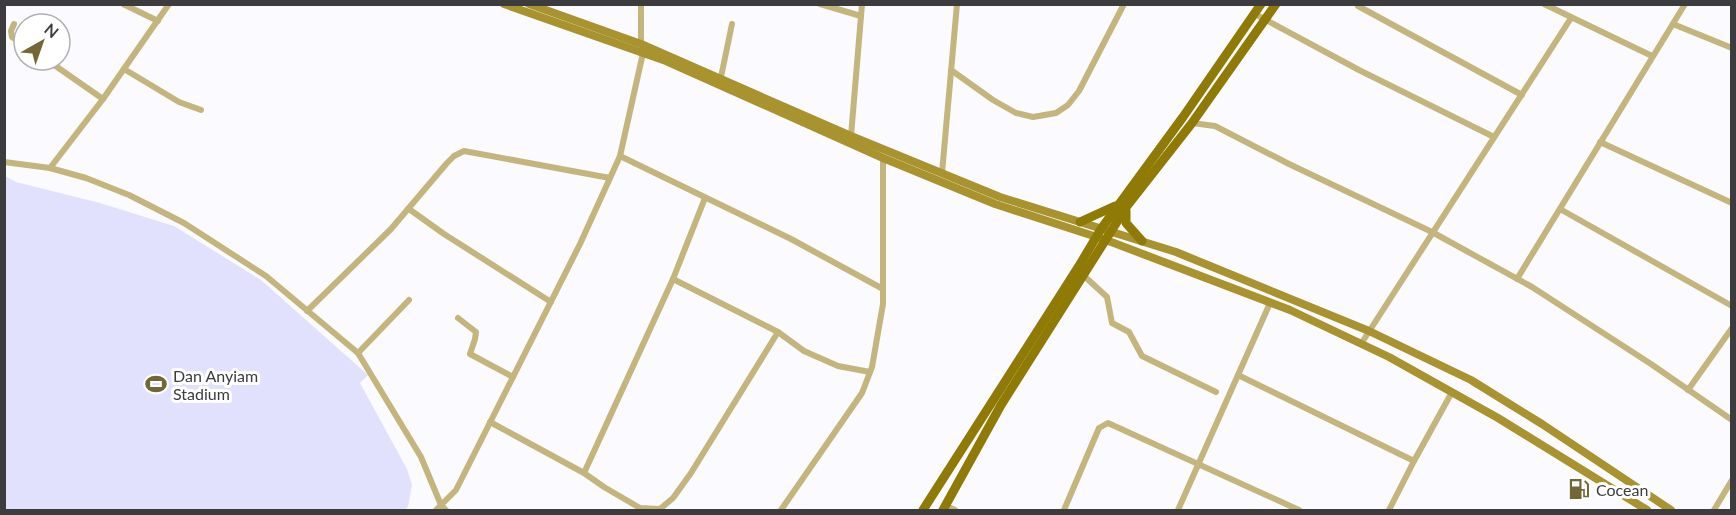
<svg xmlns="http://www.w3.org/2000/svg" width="1736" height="515" viewBox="0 0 1736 515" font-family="Lato,sans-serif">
  <rect width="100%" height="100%" fill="#fafaff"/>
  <path fill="#e1e1fd" d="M5,176L16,182L100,203L174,226L261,280L368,375L360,383L407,469L412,485L408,507L405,510H5Z"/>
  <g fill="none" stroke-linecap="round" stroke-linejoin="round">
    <g stroke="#c3b57b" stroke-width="6">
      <path d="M123,4L158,21"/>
      <path d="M641,4V44"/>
      <path d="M820,4L861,16"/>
      <path d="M1544,4L1652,56"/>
      <path d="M1358,6L1522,95"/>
      <path d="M1255,14L1359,70L1494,137"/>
      <path d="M14,24L11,31L12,37L24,45"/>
      <path d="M1673,24L1732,48"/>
      <path d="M47,60L103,99"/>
      <path d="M124,69L179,102L201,110"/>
      <path d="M951,70L993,100L1016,113L1033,117L1056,113L1068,105L1079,91L1124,4"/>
      <path d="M721,77L732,24"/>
      <path d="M1192,123L1215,126L1289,164L1432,232L1532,287L1651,364L1732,420"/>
      <path d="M851,136L862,4"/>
      <path d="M1600,142L1732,203"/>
      <path d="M620,156L791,239L883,289"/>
      <path d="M4,162L50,168L86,178L129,195L184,223L266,276L358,353L421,457L441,505L446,510"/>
      <path d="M50,168L103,99L169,4"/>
      <path d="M942,173L957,4"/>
      <path d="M409,209L444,234L551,302"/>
      <path d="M1560,209L1732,306"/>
      <path d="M1082,274L1107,297L1112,323L1129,332L1142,356L1216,392"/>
      <path d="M673,279L778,332L804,351L838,366L870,372"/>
      <path d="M1517,279L1685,4"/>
      <path d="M307,311L391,229L447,163L454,156L464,151L610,178"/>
      <path d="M458,318L476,332L475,339L470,354L513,377"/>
      <path d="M1361,344L1571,18"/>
      <path d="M358,353L409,300"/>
      <path d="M1238,375L1414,461"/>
      <path d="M1688,390L1732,328"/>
      <path d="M490,422L584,473L604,487L640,508L660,509L673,498L691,473L778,332"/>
      <path d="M584,473L673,279L705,198"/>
      <path d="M946,506L955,510"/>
      <path d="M436,510L456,490L580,244L620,156L643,53"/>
      <path d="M781,510L862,393L872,367L883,304V158"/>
      <path d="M1064,510L1099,428L1108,423L1299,510"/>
      <path d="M1178,510L1270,303"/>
      <path d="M1389,510L1414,461L1452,392"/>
      <path d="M1714,510L1732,480"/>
    </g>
    <g stroke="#a8932f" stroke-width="8">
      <path d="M504,4L666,61L883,158L995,204L1106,240L1290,310L1389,357L1498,418L1647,510"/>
      <path d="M529,4L641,44L851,136L1000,197L1176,252L1369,331L1471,380L1542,424L1671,510"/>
    </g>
    <g stroke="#8f7a05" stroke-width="9">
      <path d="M1126,211V223L1142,241"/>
      <path d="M1080,222L1115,206"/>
      <path d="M923,510L1079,266L1101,229L1183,117L1261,4"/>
      <path d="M943,510L1001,405L1127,206L1192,123L1276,4"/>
    </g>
  </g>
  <defs>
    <symbol id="stadium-bare" viewBox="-9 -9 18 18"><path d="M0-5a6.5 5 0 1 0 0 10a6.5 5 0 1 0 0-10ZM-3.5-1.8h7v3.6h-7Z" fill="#736835" stroke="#fff" stroke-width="2.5" paint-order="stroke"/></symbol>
    <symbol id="fuel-bare" viewBox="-9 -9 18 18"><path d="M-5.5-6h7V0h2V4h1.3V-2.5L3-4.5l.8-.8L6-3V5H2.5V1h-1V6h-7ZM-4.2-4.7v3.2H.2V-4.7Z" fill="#736835" stroke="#fff" stroke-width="2.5" paint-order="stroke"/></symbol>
  </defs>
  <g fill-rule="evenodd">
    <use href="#stadium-bare" x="141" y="369" width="30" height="30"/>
    <use href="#fuel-bare" x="1564" y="474" width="30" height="30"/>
  </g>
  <g text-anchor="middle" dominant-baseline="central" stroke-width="6" stroke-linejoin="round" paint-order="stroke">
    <g font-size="16" fill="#3c3c3e" stroke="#fff" text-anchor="start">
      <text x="173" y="375">Dan Anyiam<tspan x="173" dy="18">Stadium</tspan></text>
      <text x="1596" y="489">Cocean</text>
    </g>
  </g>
  <rect width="1736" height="515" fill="none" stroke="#3c3c3e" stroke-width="12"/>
  <g transform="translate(42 42) rotate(40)"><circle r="28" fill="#ffffff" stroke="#b1b1b2" stroke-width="1.5"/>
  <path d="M0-4.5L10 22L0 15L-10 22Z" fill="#736835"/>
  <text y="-9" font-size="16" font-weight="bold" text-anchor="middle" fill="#3c3c3e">N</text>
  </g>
</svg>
